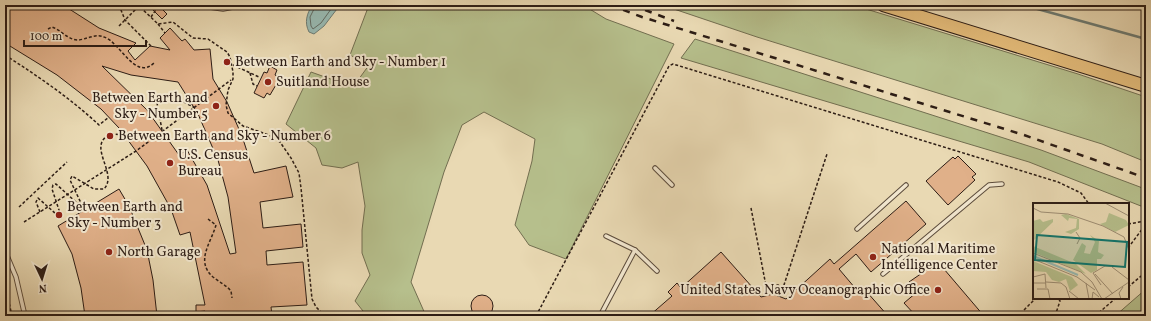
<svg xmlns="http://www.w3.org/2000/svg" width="1151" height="321" viewBox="0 0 1151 321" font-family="Vollkorn,serif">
  <rect width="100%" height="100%" fill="#e9d9b3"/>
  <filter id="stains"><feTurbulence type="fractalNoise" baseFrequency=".005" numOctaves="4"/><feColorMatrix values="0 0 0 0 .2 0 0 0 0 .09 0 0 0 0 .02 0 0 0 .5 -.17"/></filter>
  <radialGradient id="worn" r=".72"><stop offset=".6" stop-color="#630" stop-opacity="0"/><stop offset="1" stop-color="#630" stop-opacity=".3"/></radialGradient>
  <g fill="#b6bf8c" stroke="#726e50">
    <path d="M369,5H583L606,19L674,44L566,259L529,245L515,225L532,161L535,139L484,112L462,125L444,172L411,282L426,316H367L355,301L370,275L362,253V230L365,206L358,162L342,168L322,165L316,148L286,124L311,72L353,87L369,65L350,55Z"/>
    <path d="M662,5H853L1078,74L1146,97V162L1102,144L757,37Z"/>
    <path d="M695,39L1041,150L1140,187L1146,190V208L1029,162L681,58Z"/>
    <path d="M1146,289V316H1115Z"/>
  </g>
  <path fill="#98b9b1" stroke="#6d7b73" d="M312,5H340L324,26L314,34L309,32C304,22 307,14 312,5Z"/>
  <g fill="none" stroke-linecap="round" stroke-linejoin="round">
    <path stroke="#626b63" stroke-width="1" d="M316,5L310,17L311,26L313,29L321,23L334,5"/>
    <path stroke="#6d7b73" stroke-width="2.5" d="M1023,5L1146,39"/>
  </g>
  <g fill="#e0b089" stroke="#2d1d15" fill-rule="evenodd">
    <path d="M5,5H63L99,28L136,43L128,51L135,60L150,46L170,50L160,38L170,28L182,41L185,39L194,50L210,49L213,79L227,102L242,136L254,173L286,166L293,197L260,202L263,228L301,224L303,247L266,251L267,265L303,262L307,305L271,307L272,316H206L205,311L196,312V305H205L190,232L180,235L171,209L147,166L119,128L101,109L57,75L5,43ZM102,66L131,75L178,82L198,114L218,160L228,197L236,253L230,254L207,185L187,150L179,155L147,110Z"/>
    <path d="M148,5H167L163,10L167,14L162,19Z"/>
    <path d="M270,66L277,70L275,75L280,78L270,95L267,93L264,98L254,93L264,72L267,73Z"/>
    <path d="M958,156L976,174L972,177L975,180L948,205L926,181L953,157L955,159Z"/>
    <path d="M119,189L129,206L147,250L153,280L157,316H85L81,288L72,254L58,226Z"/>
    <path d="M906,201L926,224L871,272L856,254L839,269L861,295L866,291L888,316H649L672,296L668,292L677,283L681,288L721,252L761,297L773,294L786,299L830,259L834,264Z"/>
    <path d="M938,262L984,316H916L904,303L917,292L909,282Z"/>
    <circle cx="482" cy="306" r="11"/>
  </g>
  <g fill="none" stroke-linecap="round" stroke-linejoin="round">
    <defs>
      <g id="service">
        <path d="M196,5L223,9L243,5"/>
        <path d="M655,168L672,185"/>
        <path d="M857,229L906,185"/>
        <path d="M606,236L635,250L657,271"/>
        <path d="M5,251L16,277L25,316"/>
        <path d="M883,274L989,185L1002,184"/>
        <path d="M600,316L635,250"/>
      </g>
      <path id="trunk" d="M883,5L1146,86"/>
    </defs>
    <use href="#service" stroke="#5c4c3c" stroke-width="5.5"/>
    <use href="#trunk" stroke="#2d1d15" stroke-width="14"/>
    <g stroke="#2d1d15" stroke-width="1.5" stroke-dasharray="3 2" stroke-linecap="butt">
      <path d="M119,5L125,20L151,46"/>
      <path d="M151,17L159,5"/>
      <path d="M158,24L165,33"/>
      <path d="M119,26L139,6L158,24L173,22L193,38L208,39L227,52L230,57L233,72V79L228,90L226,105L228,113L243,126L269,135L280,142L291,158L299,173L301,188L312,299L316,307L325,316"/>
      <path d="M48,29L52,27C61,30 67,39 77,40C86,40 95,33 104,37C120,42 135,81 154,63"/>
      <path d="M5,55C39,77 70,98 99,125L109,117"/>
      <path d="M233,65L259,77"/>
      <path d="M250,73L253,84L257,86"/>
      <path d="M162,130L157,103L161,96L171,95L195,108"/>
      <path d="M19,207L67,162"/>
      <path d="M751,208L766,286L778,285L783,288L827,154"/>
      <path d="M40,212L36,202L38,198L56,214L60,213L52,189L53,185L56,184L77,203H81L70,180L72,176L94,189H104C119,173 85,145 111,134L124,135"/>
      <path d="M208,219L216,225C211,243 195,261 213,277C219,282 226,285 231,291L232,298"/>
      <path d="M24,222L136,151L231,80"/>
      <path d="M1128,224L1146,221"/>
      <path d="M1128,248L1146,224"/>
      <path d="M5,284L12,316"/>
      <path d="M1128,287L1146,272"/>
      <path d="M1024,310L1036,298"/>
      <path d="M536,316L669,66L673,64L1058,182L1081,193L1089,204"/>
      <path d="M984,316H985"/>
      <path d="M1016,316L1019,314L1022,316"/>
      <path d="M1055,316L1060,301L1058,298"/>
      <path d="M1095,316L1116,298"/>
    </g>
    <use href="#service" stroke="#f1e6ce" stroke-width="3.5"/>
    <use href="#trunk" stroke="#e4bc7a" stroke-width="12"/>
    <g stroke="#2d1d15" stroke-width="2.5" stroke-dasharray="7 7" stroke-linecap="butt">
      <path d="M610,5L642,17L1024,135L1146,178"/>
      <path d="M632,5L674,21"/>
    </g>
  </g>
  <g fill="#8f2418" stroke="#f1e6ce" stroke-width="1.5">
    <circle cx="227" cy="62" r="4"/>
    <circle cx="268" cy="82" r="4"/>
    <circle cx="216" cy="106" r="4"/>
    <circle cx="110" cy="136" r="4"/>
    <circle cx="170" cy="163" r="4"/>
    <circle cx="59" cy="215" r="4"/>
    <circle cx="109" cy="252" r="4"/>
    <circle cx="873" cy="257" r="4"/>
    <circle cx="938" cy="290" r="4"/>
  </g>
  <g text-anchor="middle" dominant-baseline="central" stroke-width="4" stroke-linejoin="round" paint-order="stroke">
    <g font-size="14" fill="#2d1d15" stroke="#f1e6ce" text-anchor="start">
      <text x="235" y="62">Between Earth and Sky - Number 1</text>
      <text x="276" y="82">Suitland House</text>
      <text x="208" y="98" text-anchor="end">Between Earth and<tspan x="208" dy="16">Sky - Number 5</tspan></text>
      <text x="118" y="136">Between Earth and Sky - Number 6</text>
      <text x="178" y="155">U.S. Census<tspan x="178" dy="16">Bureau</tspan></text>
      <text x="67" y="207">Between Earth and<tspan x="67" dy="16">Sky - Number 3</tspan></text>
      <text x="881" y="249">National Maritime<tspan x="881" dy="16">Intelligence Center</tspan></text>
      <text x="117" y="252">North Garage</text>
      <text x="930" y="290" text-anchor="end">United States Navy Oceanographic Office</text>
    </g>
  </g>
  <g transform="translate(1033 203)">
    <rect width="96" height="96" fill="#e9d9b3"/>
    <path d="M76,10L93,17L96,22L82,29L67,21L73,19ZM33,11L46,16V26L38,31L32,29L43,25L44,16L36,15L35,18L28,12ZM7,16L10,19L20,16V19L0,38V18ZM57,32L66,38L65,49L71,52L68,56H64V67L58,70L40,57L49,40L53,43L51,50L57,51L62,39ZM0,43L43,61L53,71L0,49ZM0,58L39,74L45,82L37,88L33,76L26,79L19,77L13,69L0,68Z" fill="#b6bf8c"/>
    <path fill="none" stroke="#98b9b1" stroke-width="2" d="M0,53L45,72"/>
    <path fill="none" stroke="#9e8e74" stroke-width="1" d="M72,0L96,13M0,5L8,9L35,11L70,23L91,34L96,47M43,29L47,35L44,41M0,50L48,69L59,79L69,96M0,56L44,74L62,87M79,64L96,77M62,71L80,91M0,74L12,71L13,85M13,79L28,80L33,84L37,96M0,80H13M53,80L56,96M68,82L60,70L72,63H78M4,86H15L17,96M36,88L46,96M59,96L60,89L66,94M71,96L96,79M88,96L86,90L90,84"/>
    <path fill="#0f766e" fill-opacity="0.15" stroke="#0f766e" stroke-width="2" d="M4,32L94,39L92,64L2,57Z"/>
    <rect width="96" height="96" fill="none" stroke="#2d1d15" stroke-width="2"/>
  </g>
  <rect width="1151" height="321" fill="none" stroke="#e9d9b3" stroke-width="20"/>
  <rect x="6" y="6" width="1139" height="309" fill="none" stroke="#2d1d15" stroke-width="2"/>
  <rect x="10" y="10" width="1131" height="301" fill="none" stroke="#2d1d15"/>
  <g transform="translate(42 279) rotate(176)" stroke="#f1e6ce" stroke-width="3" paint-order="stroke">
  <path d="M0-3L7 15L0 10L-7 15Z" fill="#2d1d15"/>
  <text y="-6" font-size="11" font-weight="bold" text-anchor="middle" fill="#2d1d15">N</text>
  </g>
  <path d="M24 40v6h122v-6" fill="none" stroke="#2d1d15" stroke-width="2"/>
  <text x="30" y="40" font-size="12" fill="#2d1d15" stroke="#f1e6ce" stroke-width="3" paint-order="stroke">100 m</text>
  <rect width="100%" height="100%" filter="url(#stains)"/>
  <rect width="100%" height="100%" fill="url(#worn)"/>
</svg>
